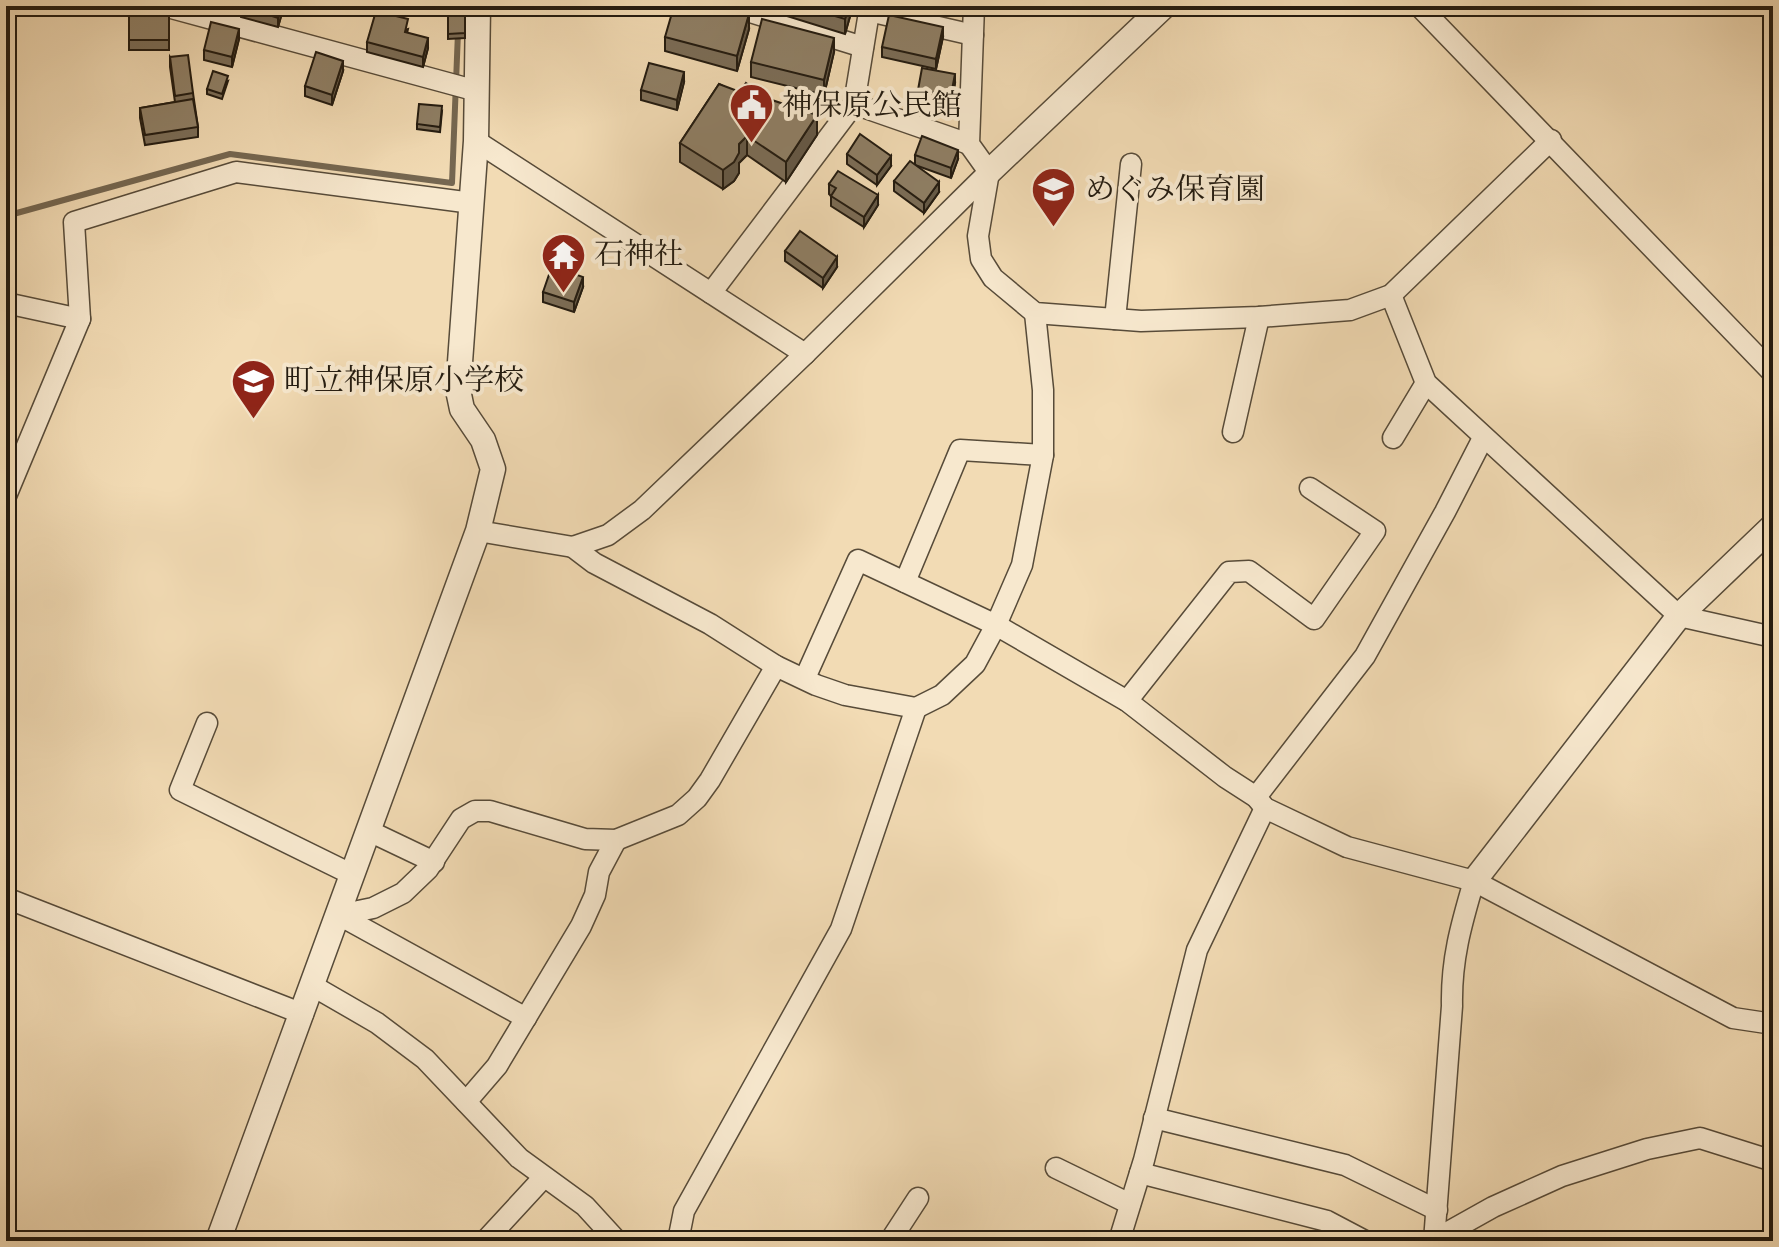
<svg xmlns="http://www.w3.org/2000/svg" width="1779" height="1247" viewBox="0 0 1779 1247" font-family="'IM FELL DW Pica','Noto Serif JP',serif">
  <rect width="100%" height="100%" fill="#f2dbb4"/>
  <filter id="stains"><feTurbulence type="fractalNoise" baseFrequency=".0025" numOctaves="4"/><feColorMatrix values="0 0 0 0 .2 0 0 0 0 .09 0 0 0 0 .02 0 0 0 .5 -.17"/></filter>
  <radialGradient id="worn" r=".72"><stop offset=".6" stop-color="#630" stop-opacity="0"/><stop offset="1" stop-color="#630" stop-opacity=".3"/></radialGradient>
  <g fill="none" stroke-linecap="round" stroke-linejoin="round">
    <path stroke="#756751" stroke-width="6" d="M6,216L230,154L452,183L458,32"/>
    <defs>
      <g id="minor">
        <path d="M164,6L477,91"/>
        <path d="M731,6L863,47"/>
        <path d="M870,6L854,104L969,144"/>
        <path d="M974,6L969,144L989,172L978,236L981,259L993,278L1035,313L1141,321L1259,317L1350,310L1391,295L1551,140"/>
        <path d="M1419,6L1773,373"/>
        <path d="M869,11L973,35"/>
        <path d="M476,141L805,354"/>
        <path d="M711,293L854,104"/>
        <path d="M1391,295L1426,383L1679,616L1773,637"/>
        <path d="M6,303L80,319"/>
        <path d="M1115,319L1131,164"/>
        <path d="M1233,432L1259,317"/>
        <path d="M1393,438L1426,383"/>
        <path d="M6,496L80,319L74,222L236,172L472,203"/>
        <path d="M478,531L573,547L608,535L642,510L805,354L989,172"/>
        <path d="M573,547L594,563L710,624L776,666L816,685L845,695L916,708L942,695L975,664L996,625L1022,565L1043,455V390L1035,313"/>
        <path d="M905,582L960,450L1043,455"/>
        <path d="M805,678L858,560L996,625L1127,701L1225,777L1256,797L1265,808L1347,847L1474,881L1733,1018L1773,1024"/>
        <path d="M1127,701L1229,572L1249,571L1314,619L1375,531L1310,488"/>
        <path d="M207,723L180,790L353,875"/>
        <path d="M1256,797L1365,656L1445,512L1483,438"/>
        <path d="M369,831L434,862"/>
        <path d="M6,898L303,1014"/>
        <path d="M339,915L373,908L403,893L428,869L461,819L475,811H490L585,839L616,840L678,815L697,798L710,780L776,666"/>
        <path d="M339,915L526,1018"/>
        <path d="M313,986L377,1023L425,1059L519,1158L585,1206L617,1241"/>
        <path d="M466,1102L497,1066L581,926L595,895L599,872L616,840"/>
        <path d="M1154,1118L1345,1165L1437,1210"/>
        <path d="M1056,1168L1130,1204"/>
        <path d="M1140,1173L1327,1221L1365,1241"/>
        <path d="M1434,1240L1493,1207L1562,1176L1647,1149L1700,1138L1773,1161"/>
        <path d="M485,1241L544,1177"/>
        <path d="M678,1241L684,1211L841,929L916,708"/>
        <path d="M890,1241L918,1198"/>
        <path d="M1119,1241L1144,1160L1197,950L1265,808"/>
        <path d="M1434,1241L1452,1006C1451,960 1461,925 1474,881"/>
      </g>
      <g id="tertiary">
        <path d="M989,172L1164,6"/>
        <path d="M1474,881L1679,616L1773,526"/>
        <path d="M218,1241L478,531L493,469L483,440L462,409L458,390L476,141L478,6"/>
      </g>
    </defs>
    <use href="#minor" stroke="#574b39" stroke-width="23"/>
    <use href="#tertiary" stroke="#574b39" stroke-width="27"/>
    <use href="#minor" stroke="#f7e8ce" stroke-width="20"/>
    <use href="#tertiary" stroke="#f7e8ce" stroke-width="24"/>
  </g>
  <g fill="#7b6d57" stroke="#231b10" stroke-width="2">
    <path d="M241,6H284L278,27L241,17Z"/>
    <path d="M465,6V38L448,39V7Z"/>
    <path d="M774,6H853L845,34L774,12Z"/>
    <path d="M129,7L169,8V50H129Z"/>
    <path d="M408,29L407,33L428,48L423,67L367,52V42Z"/>
    <path d="M749,29L737,71L665,51V37Z"/>
    <path d="M943,37L936,69L882,57V47Z"/>
    <path d="M239,39L232,67L204,60V50Z"/>
    <path d="M834,52L824,95L751,77V62Z"/>
    <path d="M170,57L193,93L198,127V137L145,145L140,118V108L175,102L170,67Z"/>
    <path d="M343,71L332,105L305,96V86Z"/>
    <path d="M228,81L222,99L207,94V89Z"/>
    <path d="M684,82L677,110L641,100V90Z"/>
    <path d="M955,83L951,105L918,100V90Z"/>
    <path d="M719,84L817,135L786,182L747,155L739,163V173L734,181L723,189L680,162V143Z"/>
    <path d="M442,111L440,132L417,129V124Z"/>
    <path d="M847,154L891,166L877,185L847,164Z"/>
    <path d="M915,155L958,159L951,178L915,165Z"/>
    <path d="M894,181L939,192L924,213L894,191Z"/>
    <path d="M829,184L878,205L864,227L831,206V196L829,194Z"/>
    <path d="M785,251L837,267L823,288L785,261Z"/>
    <path d="M583,287L574,312L543,302V292Z"/>
  </g>
  <g fill="#645947" stroke="#231b10" stroke-width="2">
    <path d="M281,6H284L278,27V18Z"/>
    <path d="M849,6H853L845,34V19Z"/>
    <path d="M749,14V29L737,71V56Z"/>
    <path d="M943,27V37L936,69V59Z"/>
    <path d="M239,29V39L232,67V57Z"/>
    <path d="M428,38V48L423,67V57Z"/>
    <path d="M834,38V52L824,95V80Z"/>
    <path d="M343,61V71L332,105V95Z"/>
    <path d="M684,72V82L677,110V100Z"/>
    <path d="M955,74V83L951,105V95Z"/>
    <path d="M817,115V135L786,182V162Z"/>
    <path d="M747,136V155L739,163V173L734,181L723,189V170L739,144Z"/>
    <path d="M958,150V159L951,178V168Z"/>
    <path d="M891,156V166L877,185V175Z"/>
    <path d="M939,182V192L924,213V203Z"/>
    <path d="M878,195V205L864,227V217Z"/>
    <path d="M837,257V267L823,288V278Z"/>
    <path d="M583,277V287L574,312V302Z"/>
  </g>
  <g fill="#8f7f65" stroke="#231b10" stroke-width="2">
    <path d="M241,6H281L278,18Z"/>
    <path d="M465,6V33L448,34V7Z"/>
    <path d="M674,6H718L749,14L737,56L665,37Z"/>
    <path d="M802,6H849L845,19Z"/>
    <path d="M129,7L169,8V40H129Z"/>
    <path d="M376,11L408,19L405,32L428,38L423,57L367,42Z"/>
    <path d="M889,15L943,27L936,59L882,47Z"/>
    <path d="M762,19L834,38L824,80L751,62Z"/>
    <path d="M211,22L239,29L232,57L204,50Z"/>
    <path d="M316,52L343,61L332,95L305,86Z"/>
    <path d="M188,55L193,93L175,96L170,57Z"/>
    <path d="M649,63L684,72L677,100L641,90Z"/>
    <path d="M922,68L955,74L951,95L918,90Z"/>
    <path d="M213,71L228,76L222,94L207,89Z"/>
    <path d="M746,83L769,99L817,115L786,162L747,136L739,144V153L734,162L723,170L680,143L719,84L740,92Z"/>
    <path d="M193,99L198,127L145,135L140,108Z"/>
    <path d="M419,104L442,106L440,127L417,124Z"/>
    <path d="M860,134L891,156L877,175L847,154Z"/>
    <path d="M922,136L958,150L951,168L915,155Z"/>
    <path d="M910,161L939,182L924,203L894,181Z"/>
    <path d="M838,171L878,195L864,217L831,196L836,188L829,184Z"/>
    <path d="M800,231L837,257L823,278L785,251Z"/>
    <path d="M552,266L583,277L574,302L543,292Z"/>
  </g>
  <defs>
    <symbol id="civic-pin" viewBox="-11 -11 22 30"><path d="M0 17L-7.5 6A9.5 9.5 0 1 1 7.5 6Z" fill="#8f2418" stroke="#f7e8ce"/><path d="M-.6-6.5H3V-4.5H.6V-3L4-1V1h2V6H-6V1h2V-1L-.6-3ZM-1.2 2.5V6h2.4V2.5Z" fill="#fff"/></symbol>
    <symbol id="school-pin" viewBox="-11 -11 22 30"><path d="M0 17L-7.5 6A9.5 9.5 0 1 1 7.5 6Z" fill="#8f2418" stroke="#f7e8ce"/><path d="M0-5L7-2L0 1L-7-2ZM-4 1L0 2.5L4 1V4Q0 6-4 4Z" fill="#fff"/></symbol>
    <symbol id="temple-pin" viewBox="-11 -11 22 30"><path d="M0 17L-7.5 6A9.5 9.5 0 1 1 7.5 6Z" fill="#8f2418" stroke="#f7e8ce"/><path d="M0-6L5-2H3V0L6.5 2.5H4V6H1.5V3h-3V6H-4V2.5H-6.5L-3 0V-2H-5Z" fill="#fff"/></symbol>
  </defs>
  <g fill-rule="evenodd">
    <use href="#civic-pin" x="726" y="80" width="51" height="69"/>
    <use href="#school-pin" x="1028" y="164" width="51" height="69"/>
    <use href="#temple-pin" x="538" y="230" width="51" height="69"/>
    <use href="#school-pin" x="228" y="356" width="51" height="69"/>
  </g>
  <g text-anchor="middle" dominant-baseline="central" stroke-width="8" stroke-linejoin="round" paint-order="stroke">
    <g font-size="30" fill="#231b10" stroke="#f7e8ce" text-anchor="start">
      <text x="782" y="106">神保原公民館</text>
      <text x="1085" y="190">めぐみ保育園</text>
      <text x="594" y="255">石神社</text>
      <text x="284" y="381">町立神保原小学校</text>
    </g>
  </g>
  <rect width="1779" height="1247" fill="none" stroke="#f2dbb4" stroke-width="32"/>
  <rect x="8" y="8" width="1763" height="1231" fill="none" stroke="#231b10" stroke-width="4"/>
  <rect x="16" y="16" width="1747" height="1215" fill="none" stroke="#231b10" stroke-width="2"/>
  <rect width="100%" height="100%" filter="url(#stains)"/>
  <rect width="100%" height="100%" fill="url(#worn)"/>
</svg>
